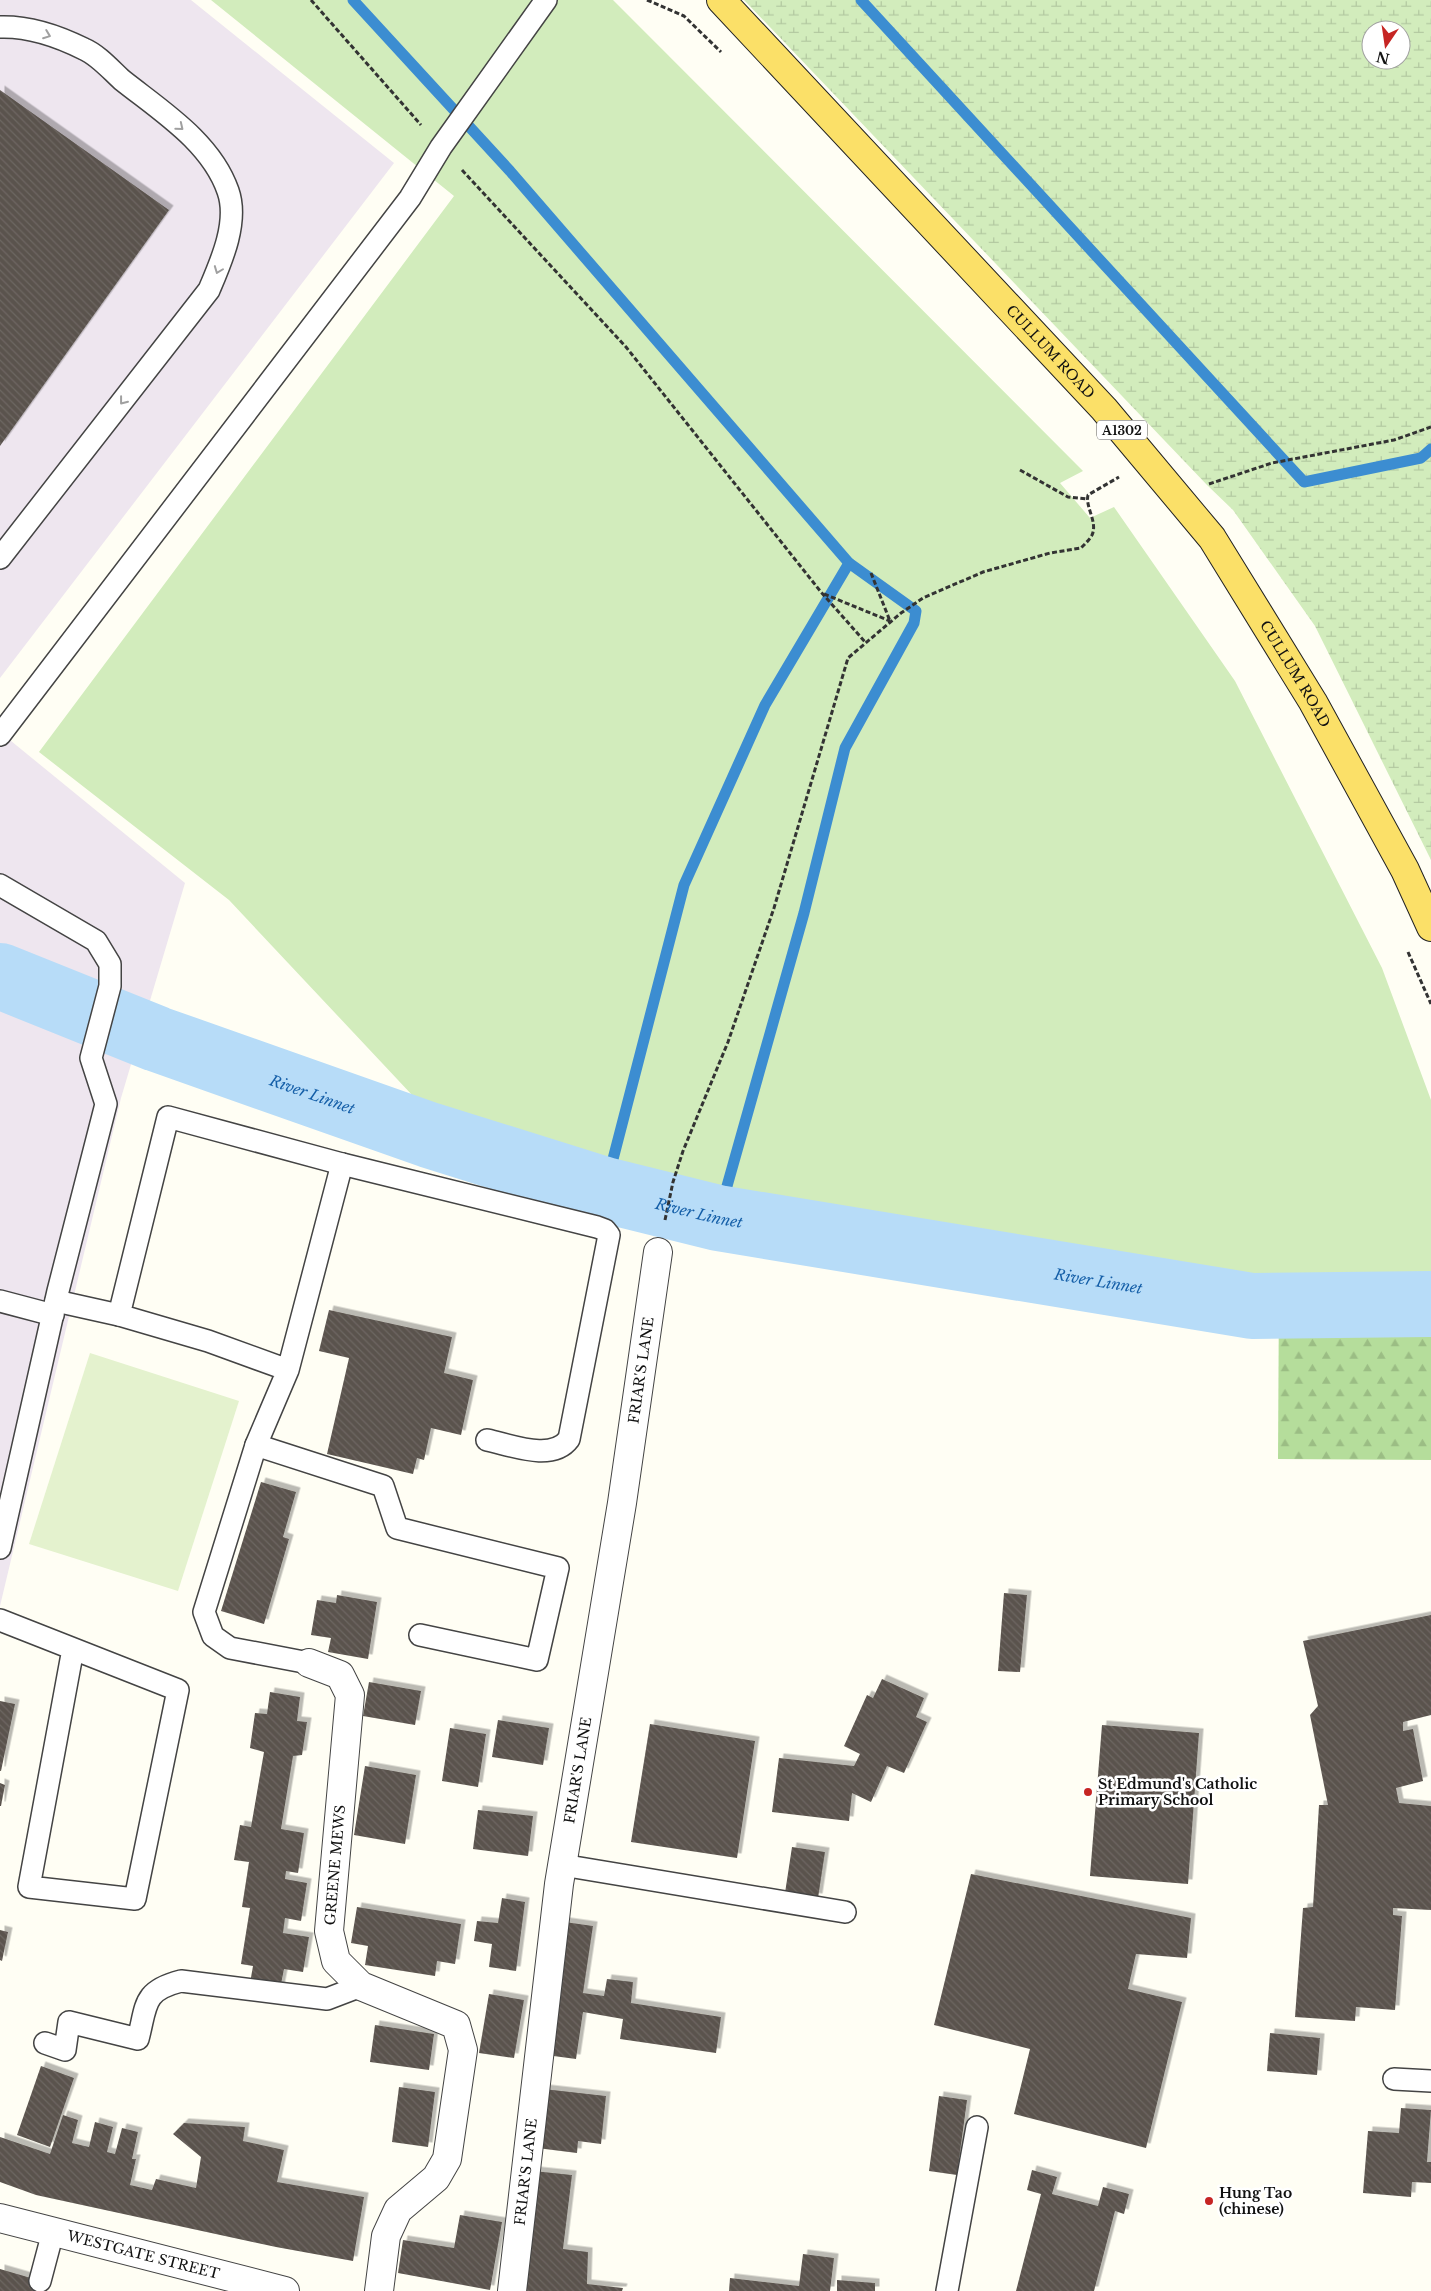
<svg xmlns="http://www.w3.org/2000/svg" width="1431" height="2291" viewBox="0 0 1431 2291" font-family="'Libre Baskerville',serif">
  <defs>
    <pattern id="forest-firs" width="22" height="20" patternUnits="userSpaceOnUse" patternTransform="scale(1.25)"><rect width="22" height="20" fill="#b5dd9b"/><path d="M5 1l3.5 6h-7zM16 11l3.5 6h-7z" fill="#9bbd84"/></pattern>
    <pattern id="wetland-marsh" width="20" height="14" patternUnits="userSpaceOnUse" patternTransform="scale(1.25)"><rect width="20" height="14" fill="#d2ecbc"/><path d="M1 5h8M5 5V1M11 12h8M15 12V8" fill="none" stroke="#b3c9a1"/></pattern>
    <pattern id="building-back-hatch" width="6" height="6" patternUnits="userSpaceOnUse" patternTransform="scale(1.25)"><rect width="6" height="6" fill="#5a534d"/><path d="M-1 5l2 2M0 0l6 6M5-1l2 2" fill="none" stroke="#6d6762"/></pattern>
    <filter id="shadow"><feDropShadow dx="4.5" dy="-4.5" stdDeviation="0" flood-color="#0004"/></filter>
  </defs>
  <rect width="100%" height="100%" fill="#fffef4"/>
  <g fill="#eee6ef">
    <path d="M0,0H191L394,163L0,678Z"/>
    <path d="M0,732L185,883L121,1098L0,1606Z"/>
  </g>
  <path fill="#d2ecbc" d="M211,0H613L1083,471L1060,483L1090,518L1114,507L1235,681L1382,968L1431,1100V1303L1050,1259L689,1187L428,1112L229,900L39,752L454,196Z"/>
  <path fill="url(#forest-firs)" d="M1279,1285L1431,1303V1460L1278,1459Z"/>
  <path fill="url(#wetland-marsh)" fill-rule="evenodd" d="M744,0H1431V860L1315,626L1233,510L1207,485ZM1371,30H1401V60H1371Z"/>
  <path fill="#e4f2ce" d="M90,1353L239,1401L178,1591L29,1544Z"/>
  <g fill="none" stroke-linecap="round" stroke-linejoin="round">
    <g stroke="#3c8dd1" stroke-width="11">
      <path d="M353,0L510,171L849,563L916,611L914,623L845,748L804,913L718,1218"/>
      <path d="M861,0L1304,482L1421,458L1431,449"/>
      <path d="M605,1190L684,885L765,705L849,563"/>
    </g>
    <path stroke="#b7dcf8" stroke-width="66" id="s1" d="M0,976L157,1039L429,1135L605,1190L718,1218L1252,1306L1431,1304"/>
  </g>
  <g fill="url(#building-back-hatch)" filter="url(#shadow)">
    <path d="M0,90L169,210L0,446Z"/>
    <path d="M329,1310L452,1337L444,1373L473,1380L461,1435L431,1428L424,1460L417,1458L413,1474L327,1454L349,1358L319,1351Z"/>
    <path d="M261,1482L296,1492L283,1537L289,1539L264,1624L221,1611Z"/>
    <path d="M1004,1593L1027,1595L1020,1672L998,1671Z"/>
    <path d="M337,1595L377,1602L368,1659L328,1652L331,1638L311,1635L317,1600L336,1603Z"/>
    <path d="M1431,1615V1715L1403,1722V1731L1413,1729L1423,1781L1396,1788L1399,1803L1431,1806V1910L1393,1908V1915L1402,1916L1395,2010L1356,2007L1355,2021L1295,2017L1303,1908L1313,1907L1319,1805H1328L1310,1715L1318,1706L1303,1641Z"/>
    <path d="M882,1679L924,1698L916,1717L927,1722L904,1773L887,1766L871,1802L852,1793L849,1821L772,1812L779,1758L854,1766L860,1754L844,1746L867,1695L873,1698Z"/>
    <path d="M369,1682L421,1691L415,1725L363,1716Z"/>
    <path d="M270,1692L300,1697L297,1721L307,1722L302,1755L293,1756L281,1829L304,1833L298,1873L286,1871L285,1879L307,1883L301,1921L285,1918L283,1933L309,1937L303,1972L284,1969L280,1989L250,1983L253,1966L241,1964L250,1908L242,1907L249,1862L234,1860L240,1825L251,1827L264,1752L250,1748L255,1713L267,1714Z"/>
    <path d="M0,1701L15,1704L1,1771H0Z"/>
    <path d="M498,1720L549,1728L543,1765L492,1757Z"/>
    <path d="M650,1724L755,1741L737,1858L631,1842Z"/>
    <path d="M1102,1725L1199,1733L1188,1884L1090,1876Z"/>
    <path d="M450,1728L486,1734L478,1787L442,1781Z"/>
    <path d="M365,1766L416,1775L405,1844L354,1835Z"/>
    <path d="M0,1783L5,1785L1,1806H0Z"/>
    <path d="M478,1810L533,1816L528,1856L473,1849Z"/>
    <path d="M792,1847L825,1852L818,1898L785,1893Z"/>
    <path d="M971,1874L1191,1918L1187,1958L1136,1954L1128,1989L1182,2002L1146,2148L1014,2114L1030,2049L934,2025Z"/>
    <path d="M502,1898L525,1902L516,1971L489,1967L492,1944L474,1941L477,1921L498,1923Z"/>
    <path d="M357,1907L461,1924L455,1964L437,1961L435,1976L365,1965L368,1946L351,1943Z"/>
    <path d="M565,1922L593,1926L583,1993L604,1996L607,1979L633,1982L631,2003L721,2017L716,2053L620,2039L623,2019L583,2012L576,2059L546,2055Z"/>
    <path d="M0,1930L8,1932L2,1961L0,1960Z"/>
    <path d="M489,1994L524,2000L514,2058L479,2053Z"/>
    <path d="M375,2025L434,2034L429,2070L370,2062Z"/>
    <path d="M1270,2033L1320,2038L1317,2075L1267,2071Z"/>
    <path d="M41,2066L74,2078L50,2147L17,2135Z"/>
    <path d="M399,2087L435,2092L428,2147L392,2142Z"/>
    <path d="M544,2089L606,2096L601,2144L578,2141L577,2153L537,2148Z"/>
    <path d="M939,2096L967,2100L957,2175L929,2171Z"/>
    <path d="M1401,2108L1431,2110L1427,2162H1431V2183L1412,2182L1411,2197L1363,2193L1368,2131L1399,2133Z"/>
    <path d="M63,2115L78,2120L72,2143L89,2147L95,2122L113,2127L107,2152L115,2154L122,2128L138,2132L132,2159H136L130,2185L152,2190L156,2179L196,2188L201,2157L173,2134L184,2123L245,2127L243,2141L284,2150L277,2182L364,2197L353,2261L276,2247L36,2195L0,2182V2137L50,2154Z"/>
    <path d="M1032,2170L1057,2177L1052,2194L1098,2206L1103,2187L1129,2194L1124,2214L1115,2211L1094,2291H1016L1041,2194L1027,2190Z"/>
    <path d="M534,2171L572,2175L563,2249L588,2252L587,2284L623,2288L622,2291H519Z"/>
    <path d="M460,2215L502,2222L490,2290L398,2273L403,2240L454,2248Z"/>
    <path d="M803,2254L834,2258L830,2291H729L730,2278L799,2286Z"/>
    <path d="M0,2269L31,2278L29,2285L47,2291H0Z"/>
    <path d="M837,2280L875,2283V2291H837Z"/>
  </g>
  <g fill="none" stroke-linecap="round" stroke-linejoin="round">
    <defs>
      <g id="service">
        <path d="M0,27C29,26 58,36 84,49C98,55 111,70 122,80C161,111 211,142 228,191C239,222 221,262 209,290L0,558"/>
        <path d="M0,735L410,198L441,147L546,0"/>
        <path d="M0,885L96,941L110,964V986L91,1058L106,1104L58,1291L0,1548"/>
        <path d="M342,1164L597,1227L605,1230L609,1235L569,1439C552,1462 511,1445 487,1440"/>
        <path d="M0,1301L53,1315"/>
        <path d="M56,1301L119,1315"/>
        <path d="M256,1445L288,1370L342,1164L168,1117L119,1315L208,1341L288,1370"/>
        <path d="M0,1620L178,1690L135,1899L29,1887L73,1649"/>
        <path d="M309,1663L230,1648L213,1636L204,1612L256,1445L383,1486L397,1528L558,1568L537,1660L420,1635"/>
        <path d="M562,1865L845,1912"/>
        <path d="M45,2043L65,2050L69,2022L138,2039C147,2005 142,1991 181,1981L327,1999L361,1986"/>
        <path d="M1394,2079L1431,2081"/>
        <path d="M40,2281L53,2232"/>
        <path d="M947,2291L977,2127"/>
      </g>
      <g id="minor">
        <path d="M309,1663L340,1675L350,1695L329,1931L336,1961L361,1986L456,2025L463,2050L447,2159L436,2178L398,2210L386,2236L379,2291"/>
        <path id="s2" d="M512,2291L559,1884L622,1503L658,1252"/>
      </g>
      <g id="tertiary">
        <path id="s3" d="M0,2218L285,2291"/>
      </g>
      <g id="primary">
        <path id="s4" d="M721,0L1104,409L1212,538L1313,702L1405,870L1431,927"/>
      </g>
    </defs>
    <use href="#service" stroke="#444" stroke-width="24"/>
    <use href="#minor" stroke="#444" stroke-width="30"/>
    <use href="#tertiary" stroke="#444" stroke-width="30"/>
    <use href="#primary" stroke="#222" stroke-width="30"/>
    <g stroke="#333" stroke-width="3" stroke-dasharray="5 2.5" stroke-linecap="butt">
      <path d="M311,0L421,125"/>
      <path d="M647,0L684,16L721,52"/>
      <path d="M462,170L626,347L821,592L866,643"/>
      <path d="M1020,470L1068,497L1087,499"/>
      <path d="M1209,484L1272,463L1394,440L1431,427"/>
      <path d="M871,573L890,621"/>
      <path d="M824,594L890,621"/>
      <path d="M1408,952L1431,1004"/>
      <path d="M665,1220L673,1182L683,1151L728,1042L774,908L848,658L901,613L923,598L983,572L1050,553L1081,548C1085,544 1090,539 1092,535C1098,522 1085,507 1088,495L1119,477"/>
    </g>
    <use href="#service" stroke="#fff" stroke-width="21"/>
    <use href="#minor" stroke="#fff" stroke-width="28"/>
    <use href="#tertiary" stroke="#fff" stroke-width="28"/>
    <use href="#primary" stroke="#fbe068" stroke-width="28"/>
  </g>
  <defs><path id="oneway-chevron" d="M-2-3.5L2.5 0L-2 3.5" fill="none" stroke-width="1.6" stroke-linecap="round" stroke-linejoin="round" transform="scale(1.25)"/></defs>
  <g stroke="#a0a0a0">
    <use href="#oneway-chevron" transform="translate(47 35) rotate(21)"/>
    <use href="#oneway-chevron" transform="translate(180 127) rotate(39)"/>
    <use href="#oneway-chevron" transform="translate(218 270) rotate(111)"/>
    <use href="#oneway-chevron" transform="translate(123 401) rotate(128)"/>
  </g>
  <g fill="#c62523" stroke="#fff" stroke-width="2">
    <circle cx="1088" cy="1792" r="5"/>
    <circle cx="1209" cy="2201" r="5"/>
  </g>
  <g text-anchor="middle" dominant-baseline="central" stroke-width="5" stroke-linejoin="round" paint-order="stroke">
    <rect fill="#fff" stroke="#585858" stroke-width="1" x="1097" y="420.5" width="50" height="19" rx="4"/>
    <g font-size="12" font-weight="bold" fill="#111">
      <text x="1122" y="430">A1302</text>
    </g>
    <g font-size="14" fill="#111" stroke="#fff">
      <text stroke="none"><textPath href="#s4" startOffset="482">CULLUM ROAD</textPath></text>
      <text stroke="none"><textPath href="#s4" startOffset="888">CULLUM ROAD</textPath></text>
      <text stroke="none"><textPath href="#s2" startOffset="930">FRIAR'S LANE</textPath></text>
      <text stroke="none"><textPath href="#s2" startOffset="525">FRIAR'S LANE</textPath></text>
      <text transform="translate(335 1865) rotate(-85)">GREENE MEWS</text>
      <text stroke="none"><textPath href="#s2" startOffset="120">FRIAR'S LANE</textPath></text>
      <text stroke="none"><textPath href="#s3" startOffset="148">WESTGATE STREET</textPath></text>
    </g>
    <g font-size="14" font-weight="bold" fill="#111" stroke="#fff" text-anchor="start">
      <text x="1098" y="1784">St Edmund's Catholic<tspan x="1098" dy="16">Primary School</tspan></text>
      <text x="1219" y="2193">Hung Tao<tspan x="1219" dy="16">(chinese)</tspan></text>
    </g>
    <g font-size="15" font-style="italic" fill="#155fa8" stroke="#fff">
      <text stroke="none"><textPath href="#s1" startOffset="334">River Linnet</textPath></text>
      <text stroke="none"><textPath href="#s1" startOffset="739">River Linnet</textPath></text>
      <text stroke="none"><textPath href="#s1" startOffset="1144">River Linnet</textPath></text>
    </g>
  </g>
  <g transform="translate(1386 45) rotate(193)"><circle r="24" fill="#ffffff" stroke="#a0a0a0"/>
  <path d="M0-4L9 19L0 12L-9 19Z" fill="#c62523"/>
  <text y="-8" font-size="14" font-weight="bold" text-anchor="middle" fill="#111111">N</text>
  </g>
</svg>
